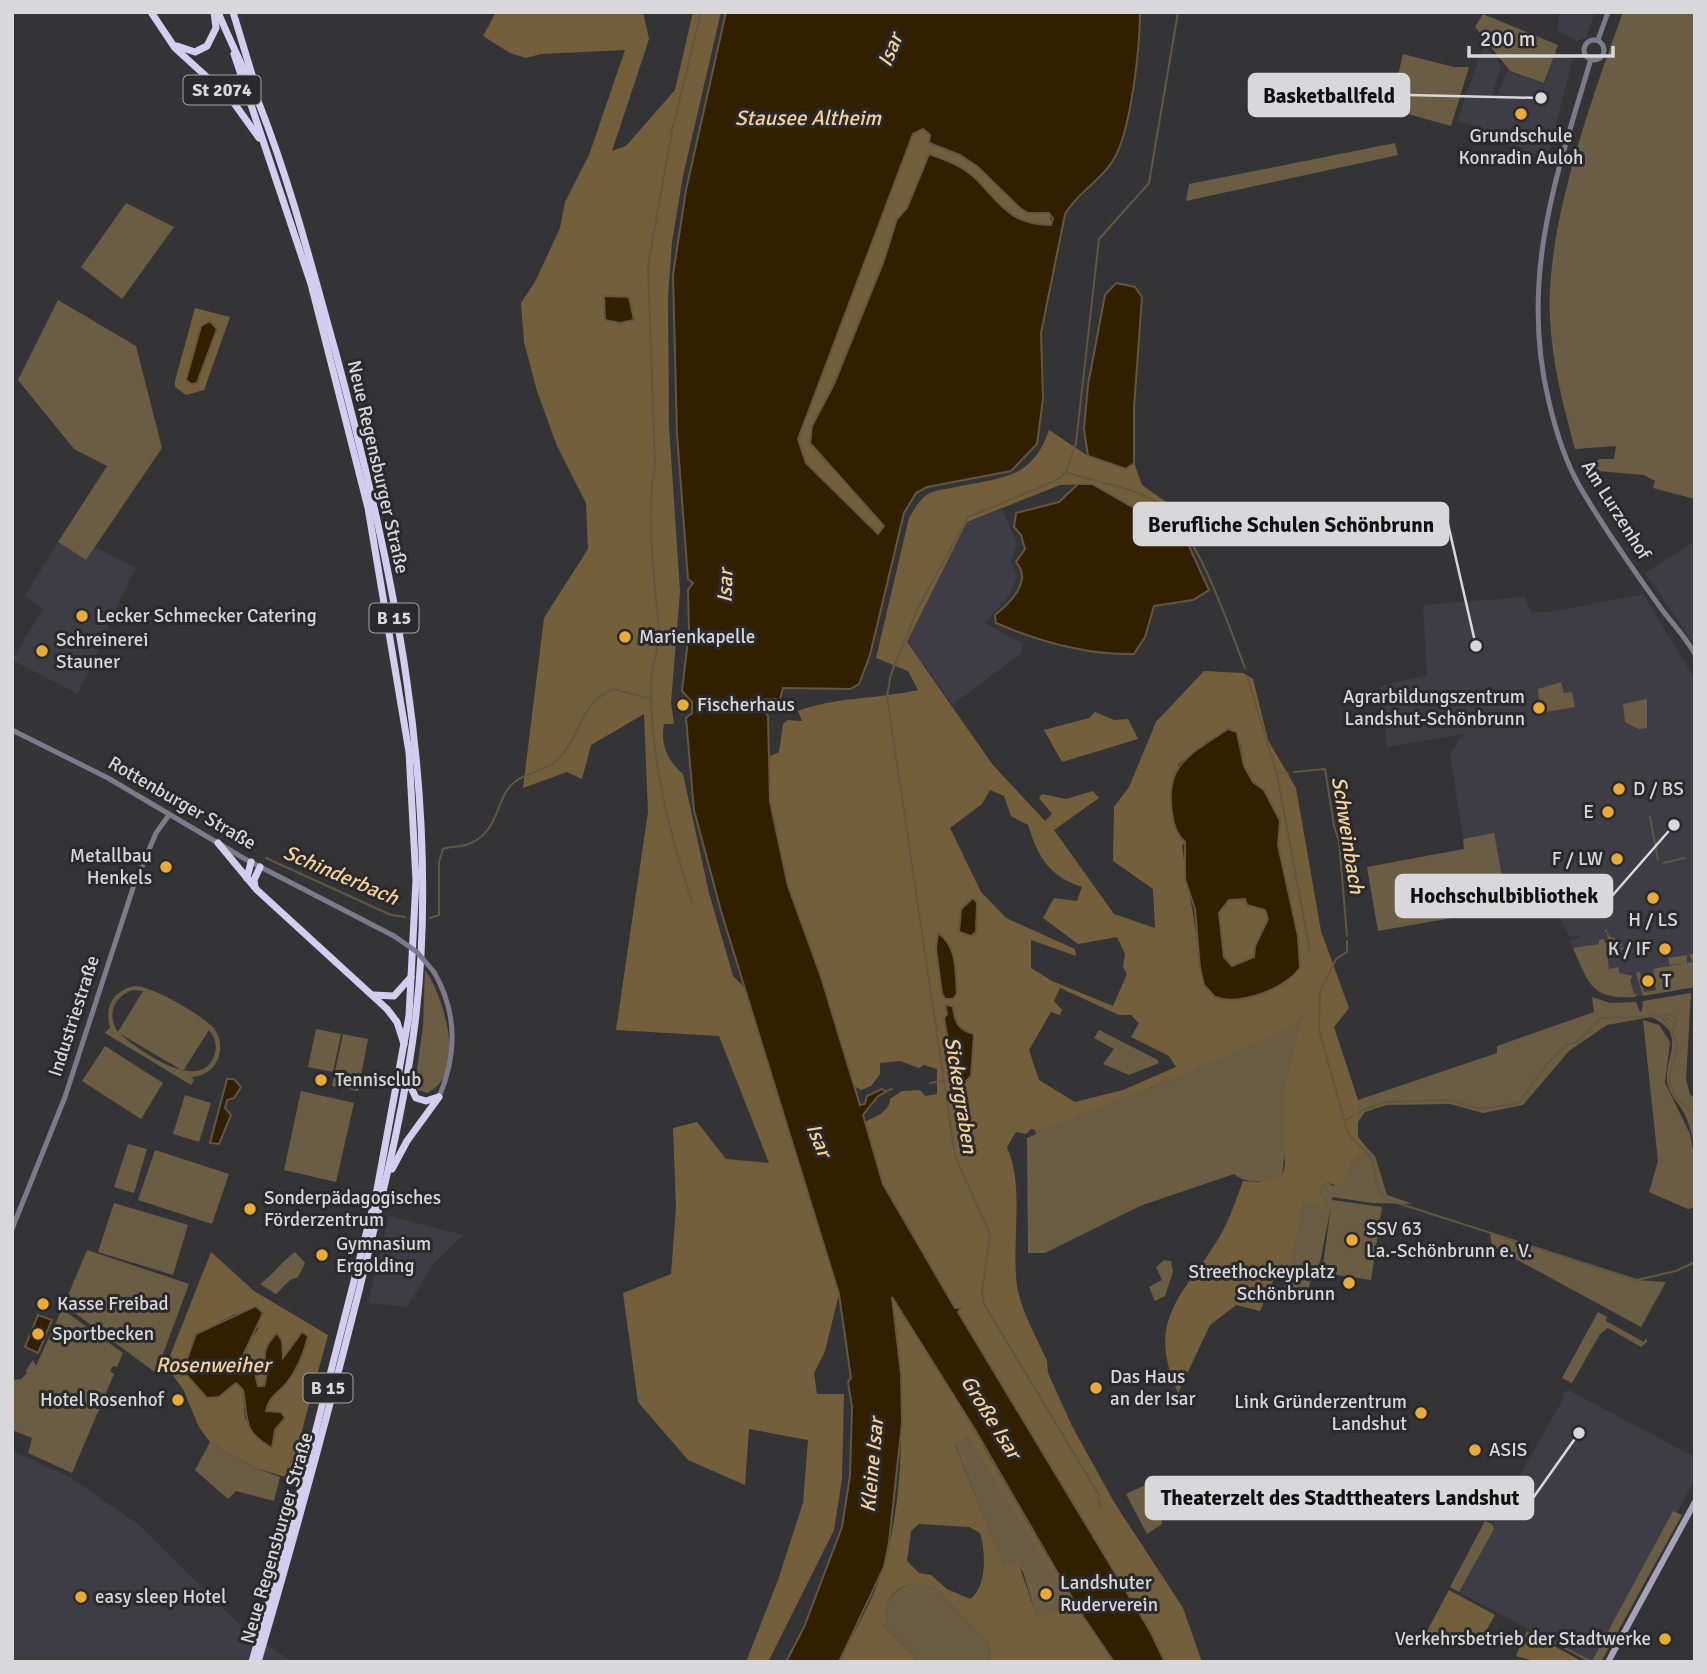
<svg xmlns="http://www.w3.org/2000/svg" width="1707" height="1674" viewBox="0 0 1707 1674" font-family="Signika,sans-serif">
  <rect width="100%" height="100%" fill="#343437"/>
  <g fill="#3e3d46">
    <path d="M1560,12H1595L1586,37L1577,41L1557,31Z"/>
    <path d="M1484,45L1496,57L1501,69L1490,99L1495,101L1507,71L1545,84L1555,52L1573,58L1547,159L1477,134L1479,127L1457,121Z"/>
    <path d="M1002,509L1017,544L1011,561L1017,577L1010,594L985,623L1022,643L1021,653L953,705L907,642L967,522Z"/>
    <path d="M1695,541V645L1645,573Z"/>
    <path d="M58,542L86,560L95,547L135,568L78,694L12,660L43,609L25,596Z"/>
    <path d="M1643,594L1695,679V987L1635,997L1615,998L1599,993L1590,985L1570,941L1583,935L1570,937L1554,907L1541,903L1378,931L1367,867L1465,849L1450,754L1463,734L1387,747L1380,686L1427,675L1423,605L1525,597L1531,613L1555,611Z"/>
    <path d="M389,1216L463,1235L433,1264L407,1307L368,1303Z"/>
    <path d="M1568,1390L1695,1457V1479L1595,1662H1589L1459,1592L1494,1529L1495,1520L1562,1401L1563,1393Z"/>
    <path d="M12,1451L70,1477L139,1525L242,1627L292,1662H12Z"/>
  </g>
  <g fill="#6b5c44" fill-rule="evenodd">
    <path d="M1623,12H1695V499L1653,488L1655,481L1644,475L1597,471L1595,463L1599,459H1614L1616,446L1575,449C1563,405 1552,363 1550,318C1545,227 1592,98 1623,12Z"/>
    <path d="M1483,14L1558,45L1544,83L1510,71L1475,27Z"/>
    <path d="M1403,54L1454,67H1469L1451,126L1390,109Z"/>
    <path d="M1395,143L1398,155L1186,201L1189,184Z"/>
    <path d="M126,203L174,227L122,299L81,267Z"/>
    <path d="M58,300L136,346L162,448L86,560L58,542L107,466L74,449L18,380Z"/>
    <path d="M1561,682L1564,693L1572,692L1575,707L1540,713L1538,689Z"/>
    <path d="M1647,699V728L1639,729L1625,722L1623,704Z"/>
    <path d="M1494,833L1508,908L1378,931L1367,867L1464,849L1463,839Z"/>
    <path d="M1606,929L1609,936L1621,941L1622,946L1606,949L1629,947L1607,954L1609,969L1619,967V973L1633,976L1630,980L1634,994L1637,993L1635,997C1591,999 1589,984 1573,948L1599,944V940L1604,939L1605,943H1608L1607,932H1604Z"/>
    <path d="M1689,954H1695V987L1643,996L1636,973L1640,972L1644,992L1656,990L1653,969L1685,963L1670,965L1668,958L1687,955V963L1693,962Z"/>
    <path d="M425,970C444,996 468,1075 427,1093L418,1090L415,1085L423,1025Z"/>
    <path d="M135,986C152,986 205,1016 215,1030C221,1039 222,1051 217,1061C212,1071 203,1076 191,1077L194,1080L191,1085L105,1033L110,1027C104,1006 114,990 135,986ZM133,990L143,991L118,1032C106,1015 114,996 133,990ZM209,1030C215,1038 218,1046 214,1056C200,1095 137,1049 119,1033L183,1071Z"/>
    <path d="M1691,993L1686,1080L1690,1094L1695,1099V1147C1692,1136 1690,1125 1685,1115C1680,1104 1671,1097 1668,1086C1661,1059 1691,1035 1651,1017L1607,1025L1569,1051L1523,1105L1483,1113L1450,1104L1387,1105L1365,1112L1356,1125L1358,1100L1497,1053V1046L1594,1012L1592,997L1610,1003L1636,1002L1640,1012L1642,1011L1643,1001Z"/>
    <path d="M1302,1015L1282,1176C1264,1181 1250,1186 1234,1174L1140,1206L1045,1253H1028L1027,1138L1036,1134L1035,1131L1175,1078Z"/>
    <path d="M1643,1020L1659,1025L1670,1042L1665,1083L1690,1134L1695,1160V1207L1688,1209L1649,1192L1658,1161Z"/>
    <path d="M316,1029L341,1034L333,1072L308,1067Z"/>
    <path d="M1099,1030L1158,1060L1159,1063L1129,1075L1103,1064L1114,1049L1094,1038Z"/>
    <path d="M343,1034L368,1039L358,1091L332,1086Z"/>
    <path d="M105,1046L163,1083L141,1119L82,1081Z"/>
    <path d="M301,1091L354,1103L336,1182L284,1170Z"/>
    <path d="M185,1095L211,1103L199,1142L173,1134Z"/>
    <path d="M128,1144L147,1149L134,1193L114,1187Z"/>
    <path d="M1368,1149L1375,1156L1387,1195L1413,1204L1372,1203L1332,1197V1200L1382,1207L1371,1280L1322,1273L1331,1206L1318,1273H1312L1306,1302L1282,1296L1304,1201H1327L1320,1194L1322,1186L1327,1183L1334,1186L1352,1162Z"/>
    <path d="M155,1150L229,1174L212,1224L138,1200Z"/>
    <path d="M114,1203L188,1225L173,1275L98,1252Z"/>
    <path d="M1490,1233L1636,1280L1666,1282L1641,1327L1492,1246Z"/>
    <path d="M87,1250L189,1284L156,1373L64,1305Z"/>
    <path d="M295,1252L305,1263L298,1277L290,1280L276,1294L260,1284C273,1275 281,1262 295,1252Z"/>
    <path d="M1164,1260L1171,1261L1173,1272L1165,1296L1155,1301L1149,1287L1162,1280L1156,1267Z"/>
    <path d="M62,1309L123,1353L117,1367L113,1366L110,1371L114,1374L72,1473L28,1453L32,1438L12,1430V1380L21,1379L27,1373L26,1370L33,1360L36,1366Z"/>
    <path d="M1598,1312L1607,1317L1606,1321L1644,1342L1646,1338L1647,1342L1641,1347L1608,1328L1600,1334L1572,1383L1562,1378Z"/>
    <path d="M967,1437L1039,1549L1069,1605L1037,1618L1023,1572L1016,1563L1004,1568L955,1444Z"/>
    <path d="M210,1442L255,1468L280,1477L274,1501L236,1491L228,1499L195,1470Z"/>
    <path d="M1163,1477L1168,1480L1159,1503L1162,1524L1147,1534L1126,1494L1154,1481L1159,1482Z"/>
    <path d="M1673,1511L1682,1515L1601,1662H1589L1529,1629L1592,1661Z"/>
    <path d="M1485,1521L1493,1525L1494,1529L1459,1592L1450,1587Z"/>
    <path d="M923,1582L934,1587L989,1644L990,1662H919L883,1626L888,1621C881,1597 901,1583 923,1582Z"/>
  </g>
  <g fill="#745f3d" fill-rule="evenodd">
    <path d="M496,12H643L649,39L612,151L626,146L675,90L693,12H721L683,176L672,242L668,297L669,426L680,591L671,703L674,724H664C660,745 668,761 683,774L709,893L733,976L746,989L839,1294L825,1351L814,1373L817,1394H844L842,1479L834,1530L768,1662H746L778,1580L803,1503L808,1440L749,1429L745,1485L688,1460L638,1402L623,1293L671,1274L676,1207L673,1128L697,1122L726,1159L769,1163L719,1036L616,1030L648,812L644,714L591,745L582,779L567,772L523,788L544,618L588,549L586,503L557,446L537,391L524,342L521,303L535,282L560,228L565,202L589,155L625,50L541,54L526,58L510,53L483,36Z"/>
    <path d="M923,129L943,149L960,155L978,167L1020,208L1028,213H1049L1052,225C989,224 988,169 929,155L907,208L897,219L883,263L833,384L812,426L810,443L884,526L878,535L806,463L798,439L913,134Z"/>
    <path d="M195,308L230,317L204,390L186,395L175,387V381Z"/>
    <path d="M1049,430L1088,456L1126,469L1134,463L1142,485L1183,514L1173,530L1092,484L1060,485L967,522L907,642L992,764L1045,821L1052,814L1039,798L1042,794L1066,799L1093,791L1099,798L1054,830L1114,914L1155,928L1153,889L1113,861L1114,807L1129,787L1156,722L1204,671L1243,673L1253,679L1268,740L1296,788L1321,931L1349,1008L1334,1027L1358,1100V1137L1368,1149L1352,1162L1340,1186L1327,1183L1322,1186L1320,1194L1328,1202H1304L1287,1279H1274L1260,1311L1236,1305L1210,1325L1178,1393C1144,1317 1185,1295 1220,1236C1230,1218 1236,1200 1243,1181L1258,1182L1282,1176L1285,1165L1283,1097L1302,1016L1289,1028L1175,1078L1037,1131L1031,1129L1026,1134L1016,1132L1007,1147C1025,1189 1011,1240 1017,1286C1021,1311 1037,1338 1047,1361L1048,1373L1072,1426L1114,1502L1183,1608L1202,1662H1165L1150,1631L958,1312L959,1307L955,1308L883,1184L865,1122C875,1117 890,1111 890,1099L902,1091L920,1090L925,1096L937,1094V1069L924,1065L919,1068L900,1061L880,1063V1074L871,1086L861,1090L854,1086L821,977L788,886L770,802V756L779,752L783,724L788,720L802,721L798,711C834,697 879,699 918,690L908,671L876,658L909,518C914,510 918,502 925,496C933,490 946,489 956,487C1002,477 1032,480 1049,430ZM1227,729L1241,744L1244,765L1253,783L1264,790L1280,821L1278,845L1298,936L1300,967L1200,968C1197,926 1187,887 1182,846L1185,842L1178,764ZM990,790L1004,796L1011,816L1028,825C1038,857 1049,876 1082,887L1077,901L1054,898L1043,918L1078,944L1117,937L1125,954L1123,967L1127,974L1113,1006L1052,981L1031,968V940L1076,956L1075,949L1006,918L981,892L950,828L982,804ZM1060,988L1119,1015H1131L1139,1023L1131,1037L1169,1056L1176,1067L1123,1090L1075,1102L1039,1080L1029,1050L1051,1012L1060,1015L1062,1010L1054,1001Z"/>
    <path d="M1095,712L1114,720L1128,719L1138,739L1062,762L1044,730L1089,718Z"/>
    <path d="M1245,899L1247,905L1265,910L1268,919L1255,946L1254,957L1232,966L1224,957L1219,913L1229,900Z"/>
    <path d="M211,1252L254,1291L328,1335L289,1478L255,1468L210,1442L199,1427L183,1389L166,1366ZM235,1314L259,1328L247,1345L240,1368L257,1378V1386H264L267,1378L263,1369L282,1353V1358L300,1338L285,1385L267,1402L266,1411L245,1420L243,1390L236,1383L219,1397L196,1334Z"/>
    <path d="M891,1295C971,1414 1033,1544 1115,1662H990L989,1644L934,1587C910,1576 880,1592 888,1621L883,1626L919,1662H839C854,1631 875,1598 884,1565C909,1479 902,1383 891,1295ZM967,1437L1038,1549L1069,1605L1037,1617L1018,1562L1004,1567L955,1445ZM919,1524L969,1527L980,1533C986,1552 987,1587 970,1599L947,1589L931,1575L919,1573L907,1561L911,1531Z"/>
    <path d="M1449,1590L1495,1615L1477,1647L1425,1635Z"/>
    <path d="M1527,1631L1583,1662H1538L1516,1656Z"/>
  </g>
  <g fill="#311f00" stroke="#635641" stroke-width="2" fill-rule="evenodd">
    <path d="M726,12H1140C1140,46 1131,135 1112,162C1099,182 1077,193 1065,214L1041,333L1043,399L1037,444L1011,471L927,487L916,493L904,513L870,655L859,684L850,689L783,688L780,699H764V711L768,716L770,802L788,886L821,977L860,1105L865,1104L867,1096L882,1089L886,1092L878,1096L863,1115L883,1184L955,1308H961L958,1312L1150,1631L1165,1662H1114L1082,1615L974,1428L892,1297L901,1374L902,1423L889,1542L884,1567L839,1662H786L804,1627L842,1527L850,1476L852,1407L848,1382L851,1378L839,1294L721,911L694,810L686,718L692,713V702L682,691L689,631L688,590L693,583L688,579L677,434L673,275L686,190ZM923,129L930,135L929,143L960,155L978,167L1020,208L1028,213H1049L1053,219L1051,225C1011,224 1003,207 978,181C965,167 947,160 929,154L907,208L897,219L883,263L834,384L812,426L810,443L884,526L878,534L806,463L798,439L913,134Z"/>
    <path d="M1116,283L1135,287L1142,297L1134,408V463L1126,469L1088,456L1084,429L1088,385L1105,295Z"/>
    <path d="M604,296L629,297L634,320L620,323L605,320Z"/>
    <path d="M210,321L217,329L197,383L191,384L186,380L201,326Z"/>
    <path d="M1078,484H1092L1173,530L1188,544L1209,590L1193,600L1154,606L1145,637L1134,654C1085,655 1040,642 996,623L995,615C1010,603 1033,581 1016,562L1025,549L1021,535L1014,527L1016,513L1059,502Z"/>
    <path d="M1228,729L1237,732L1244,766L1253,782L1264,790L1280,821L1278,845L1298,936L1300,968C1284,989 1241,1006 1215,997L1204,985L1200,968L1195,909L1185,879V842C1177,835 1173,823 1172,812C1164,764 1192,753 1228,729ZM1245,899L1247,905L1265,910L1268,919L1255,946L1254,957L1232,966L1224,957L1219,913L1229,900Z"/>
    <path d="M973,898L977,903L976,932L971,936L959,932L961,909Z"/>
    <path d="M938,933C958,947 955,971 957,994L953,999H945L942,993L936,949Z"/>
    <path d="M945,1005L953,1006C954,1021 958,1030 974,1034L971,1076L963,1084L956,1083L944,1018L947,1014Z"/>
    <path d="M227,1079H234L241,1087L234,1098L227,1100L225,1108L231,1115L219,1144L210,1143Z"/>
    <path d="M256,1306L263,1313L240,1362V1368L247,1373L254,1369L258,1386H264C272,1366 254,1355 277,1333L282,1341L283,1358L302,1332L308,1336C304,1354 298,1369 286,1384C278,1393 268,1398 266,1411L281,1412L285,1418L275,1430L272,1448C241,1430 249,1421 243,1390L236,1383L219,1397L207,1398L183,1371L196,1334Z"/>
    <path d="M38,1315L52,1320L38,1353L25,1347Z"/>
  </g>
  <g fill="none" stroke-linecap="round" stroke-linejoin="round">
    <g stroke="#635641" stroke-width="2">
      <path d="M1066,472C1096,483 1130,485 1158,503C1197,528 1228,625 1245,668"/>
      <path d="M1247,676L1277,774L1310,952"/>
      <path d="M1294,772L1325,769L1334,826L1339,841L1347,936"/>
      <path d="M1278,773H1288"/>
      <path d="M1650,817L1658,860"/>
      <path d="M266,858L391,915L405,917"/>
      <path d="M1663,863L1685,858"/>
      <path d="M692,902C669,831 650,758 651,683C651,664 660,649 659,631C655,580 645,516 655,466L648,265L672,131L701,12"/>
      <path d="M430,918L439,915V862L443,849C451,846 461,847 469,844C502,830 494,797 516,781C529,771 552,769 562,755C584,729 579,705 613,689L652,699"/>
      <path d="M1347,941V952L1336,959L1320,992L1319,1030L1348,1133L1372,1159L1378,1188L1385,1199L1637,1280L1676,1271L1695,1262"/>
      <path d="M1664,1016L1670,1014L1676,1018L1675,1027"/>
      <path d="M1663,1020L1669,1019L1674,1023L1673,1032"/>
      <path d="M930,1083L942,1081"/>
      <path d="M886,1091L892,1089"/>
      <path d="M1345,1121L1365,1109L1386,1102L1451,1100L1479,1109L1519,1103L1546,1065L1566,1045L1577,1042L1601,1018L1662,1016C1667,1026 1675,1034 1677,1046C1678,1056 1671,1064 1670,1073C1667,1091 1681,1105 1695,1113"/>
      <path d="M1099,1495L984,1304L982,1292L990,1234L955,1156L887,696L891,674L918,608L968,517L1057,480L1066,472L1076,443L1099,239L1149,183L1178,12"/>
      <path d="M1099,1501L1100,1507"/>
    </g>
    <g stroke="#7d7b8b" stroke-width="5">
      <path d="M1598,40L1608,12"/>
      <circle cx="1594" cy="50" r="10"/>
      <path d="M1591,59C1556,176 1519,279 1549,402C1556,432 1565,461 1580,487C1605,530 1634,571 1663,611C1674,625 1686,638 1695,654"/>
      <path d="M12,730L108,778L245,859L394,936"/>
      <path d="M434,972C457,1012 457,1055 439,1097"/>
      <path d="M12,1229L65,1097L133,888L156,833L169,815"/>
    </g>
    <path stroke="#a5a2bc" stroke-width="6" d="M1608,1662L1695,1502"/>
    <g stroke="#d3cef0" stroke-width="7">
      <path d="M151,12L175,48L231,99L259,138"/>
      <path d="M218,12C231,44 247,74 260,106C291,185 312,268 335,350C393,565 441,792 416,1015C405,1109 381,1200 359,1291C328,1415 294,1539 258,1662"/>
      <path d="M233,12L257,91"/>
      <path d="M177,46L195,52L207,46L216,28L214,12"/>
      <path d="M234,54L311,284L368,508L409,752L416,880L409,1016L376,1195L299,1496L252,1662"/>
      <path d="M218,843L257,890L387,1009L397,1022L404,1044"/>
      <path d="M247,878L251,862"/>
      <path d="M255,887L254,880L260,867"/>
      <path d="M373,995L394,996L411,977"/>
      <path d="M407,1079L416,1098L426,1101L438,1097"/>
      <path d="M392,1169L407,1141L439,1097"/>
    </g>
    <path stroke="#7d7b8b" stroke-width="5" d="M394,936L417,952L434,972"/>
  </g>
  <g fill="#e9aa38" stroke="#2a2a2d" stroke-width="2.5">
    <circle cx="1521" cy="114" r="7"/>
    <circle cx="82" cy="616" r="7"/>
    <circle cx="625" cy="637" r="7"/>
    <circle cx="42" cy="651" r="7"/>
    <circle cx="683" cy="705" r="7"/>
    <circle cx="1539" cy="708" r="7"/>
    <circle cx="1619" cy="789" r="7"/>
    <circle cx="1608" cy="812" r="7"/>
    <circle cx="1617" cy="859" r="7"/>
    <circle cx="166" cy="867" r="7"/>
    <circle cx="1653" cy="898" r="7"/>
    <circle cx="1665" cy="949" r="7"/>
    <circle cx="1648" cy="981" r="7"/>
    <circle cx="321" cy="1080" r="7"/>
    <circle cx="250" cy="1209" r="7"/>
    <circle cx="1352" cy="1240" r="7"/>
    <circle cx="322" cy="1255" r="7"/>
    <circle cx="1349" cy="1283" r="7"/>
    <circle cx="43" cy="1304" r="7"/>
    <circle cx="38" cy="1334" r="7"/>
    <circle cx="1096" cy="1388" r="7"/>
    <circle cx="178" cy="1400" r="7"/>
    <circle cx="1421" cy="1413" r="7"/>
    <circle cx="1475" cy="1450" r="7"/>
    <circle cx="1046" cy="1594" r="7"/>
    <circle cx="81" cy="1597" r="7"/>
    <circle cx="1665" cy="1639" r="7"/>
  </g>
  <g text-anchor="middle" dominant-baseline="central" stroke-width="6" stroke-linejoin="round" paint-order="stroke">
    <g fill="#2a2a2d" stroke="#a4a4a6" stroke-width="2">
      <rect x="183.5" y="75.5" width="77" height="29" rx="5"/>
      <rect x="369.5" y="603.5" width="49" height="29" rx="5"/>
      <rect x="303.5" y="1373.5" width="49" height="29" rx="5"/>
    </g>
    <g font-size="18" font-weight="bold" fill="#d8d8da">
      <text x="222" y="90">St 2074</text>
      <text x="394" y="618">B 15</text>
      <text x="328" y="1388">B 15</text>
    </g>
    <g font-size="19" fill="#d8d8da" stroke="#2a2a2d" text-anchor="start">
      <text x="1521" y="136" text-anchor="middle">Grundschule<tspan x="1521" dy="22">Konradin Auloh</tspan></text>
      <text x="96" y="616">Lecker Schmecker Catering</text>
      <text x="639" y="637">Marienkapelle</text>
      <text x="56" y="640">Schreinerei<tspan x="56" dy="22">Stauner</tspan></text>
      <text x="1525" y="697" text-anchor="end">Agrarbildungszentrum<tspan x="1525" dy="22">Landshut-Schönbrunn</tspan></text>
      <text x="697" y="705">Fischerhaus</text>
      <text x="1633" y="789">D / BS</text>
      <text x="1594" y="812" text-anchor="end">E</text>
      <text x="152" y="856" text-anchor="end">Metallbau<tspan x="152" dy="22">Henkels</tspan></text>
      <text x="1603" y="859" text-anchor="end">F / LW</text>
      <text x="1653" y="920" text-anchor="middle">H / LS</text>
      <text x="1651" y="949" text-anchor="end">K / IF</text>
      <text x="1662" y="981">T</text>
      <text x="335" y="1080">Tennisclub</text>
      <text x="264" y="1198">Sonderpädagogisches<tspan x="264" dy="22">Förderzentrum</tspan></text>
      <text x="1366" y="1229">SSV 63<tspan x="1366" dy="22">La.-Schönbrunn e. V.</tspan></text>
      <text x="336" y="1244">Gymnasium<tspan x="336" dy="22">Ergolding</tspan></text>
      <text x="1335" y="1272" text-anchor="end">Streethockeyplatz<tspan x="1335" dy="22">Schönbrunn</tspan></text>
      <text x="57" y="1304">Kasse Freibad</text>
      <text x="52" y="1334">Sportbecken</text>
      <text x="1110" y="1377">Das Haus<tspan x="1110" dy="22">an der Isar</tspan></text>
      <text x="164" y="1400" text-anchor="end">Hotel Rosenhof</text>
      <text x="1407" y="1402" text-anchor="end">Link Gründerzentrum<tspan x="1407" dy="22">Landshut</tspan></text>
      <text x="1489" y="1450">ASIS</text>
      <text x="1060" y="1583">Landshuter<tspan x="1060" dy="22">Ruderverein</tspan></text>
      <text x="95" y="1597">easy sleep Hotel</text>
      <text x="1651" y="1639" text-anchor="end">Verkehrsbetrieb der Stadtwerke</text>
    </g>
    <g font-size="19" fill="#d8d8da" stroke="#2a2a2d">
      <text transform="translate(378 467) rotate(77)">Neue Regensburger Straße</text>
      <text transform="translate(1616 510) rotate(58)">Am Lurzenhof</text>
      <text transform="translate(182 803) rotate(30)">Rottenburger Straße</text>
      <text transform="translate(74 1016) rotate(-72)">Industriestraße</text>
      <text transform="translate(277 1538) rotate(-74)">Neue Regensburger Straße</text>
    </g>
    <g font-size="21" font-style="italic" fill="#f7d298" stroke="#2a2a2d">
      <text transform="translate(890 50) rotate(-68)">Isar</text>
      <text x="808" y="118">Stausee Altheim</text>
      <text transform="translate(725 586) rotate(-88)">Isar</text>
      <text transform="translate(1348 835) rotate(81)">Schweinbach</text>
      <text transform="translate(341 875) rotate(23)">Schinderbach</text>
      <text transform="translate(961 1095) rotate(81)">Sickergraben</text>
      <text transform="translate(819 1140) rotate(67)">Isar</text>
      <text x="213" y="1365">Rosenweiher</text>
      <text transform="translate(991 1417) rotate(58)">Große Isar</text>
      <text transform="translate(872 1465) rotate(-85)">Kleine Isar</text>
    </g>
  </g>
  <path fill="none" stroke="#d8d8da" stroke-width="2.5" d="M1541 98L1409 95M1476 646L1448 524M1674 825L1612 896M1579 1433L1533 1498"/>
  <g fill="#d8d8da" stroke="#2a2a2d" stroke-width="2.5">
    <circle cx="1541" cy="98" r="7"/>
    <circle cx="1476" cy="646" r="7"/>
    <circle cx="1674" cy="825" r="7"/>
    <circle cx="1579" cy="1433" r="7"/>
  </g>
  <g fill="#d8d8da" stroke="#d8d8da" stroke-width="2.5">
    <rect x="1249" y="74" width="160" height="42" rx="7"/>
    <rect x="1134" y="503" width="314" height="42" rx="7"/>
    <rect x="1396" y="875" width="216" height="42" rx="7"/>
    <rect x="1146" y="1477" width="387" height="42" rx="7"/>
  </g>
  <g font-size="21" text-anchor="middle" font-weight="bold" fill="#111">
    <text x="1329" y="103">Basketballfeld</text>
    <text x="1291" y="532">Berufliche Schulen Schönbrunn</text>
    <text x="1504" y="903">Hochschulbibliothek</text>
    <text x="1340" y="1505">Theaterzelt des Stadttheaters Landshut</text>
  </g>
  <rect width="1707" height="1674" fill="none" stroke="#d8d8da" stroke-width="28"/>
  <path d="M1469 46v10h144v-10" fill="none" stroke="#d8d8da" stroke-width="3.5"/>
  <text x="1480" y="46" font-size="21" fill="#d8d8da" stroke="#2a2a2d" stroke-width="5" paint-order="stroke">200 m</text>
</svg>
